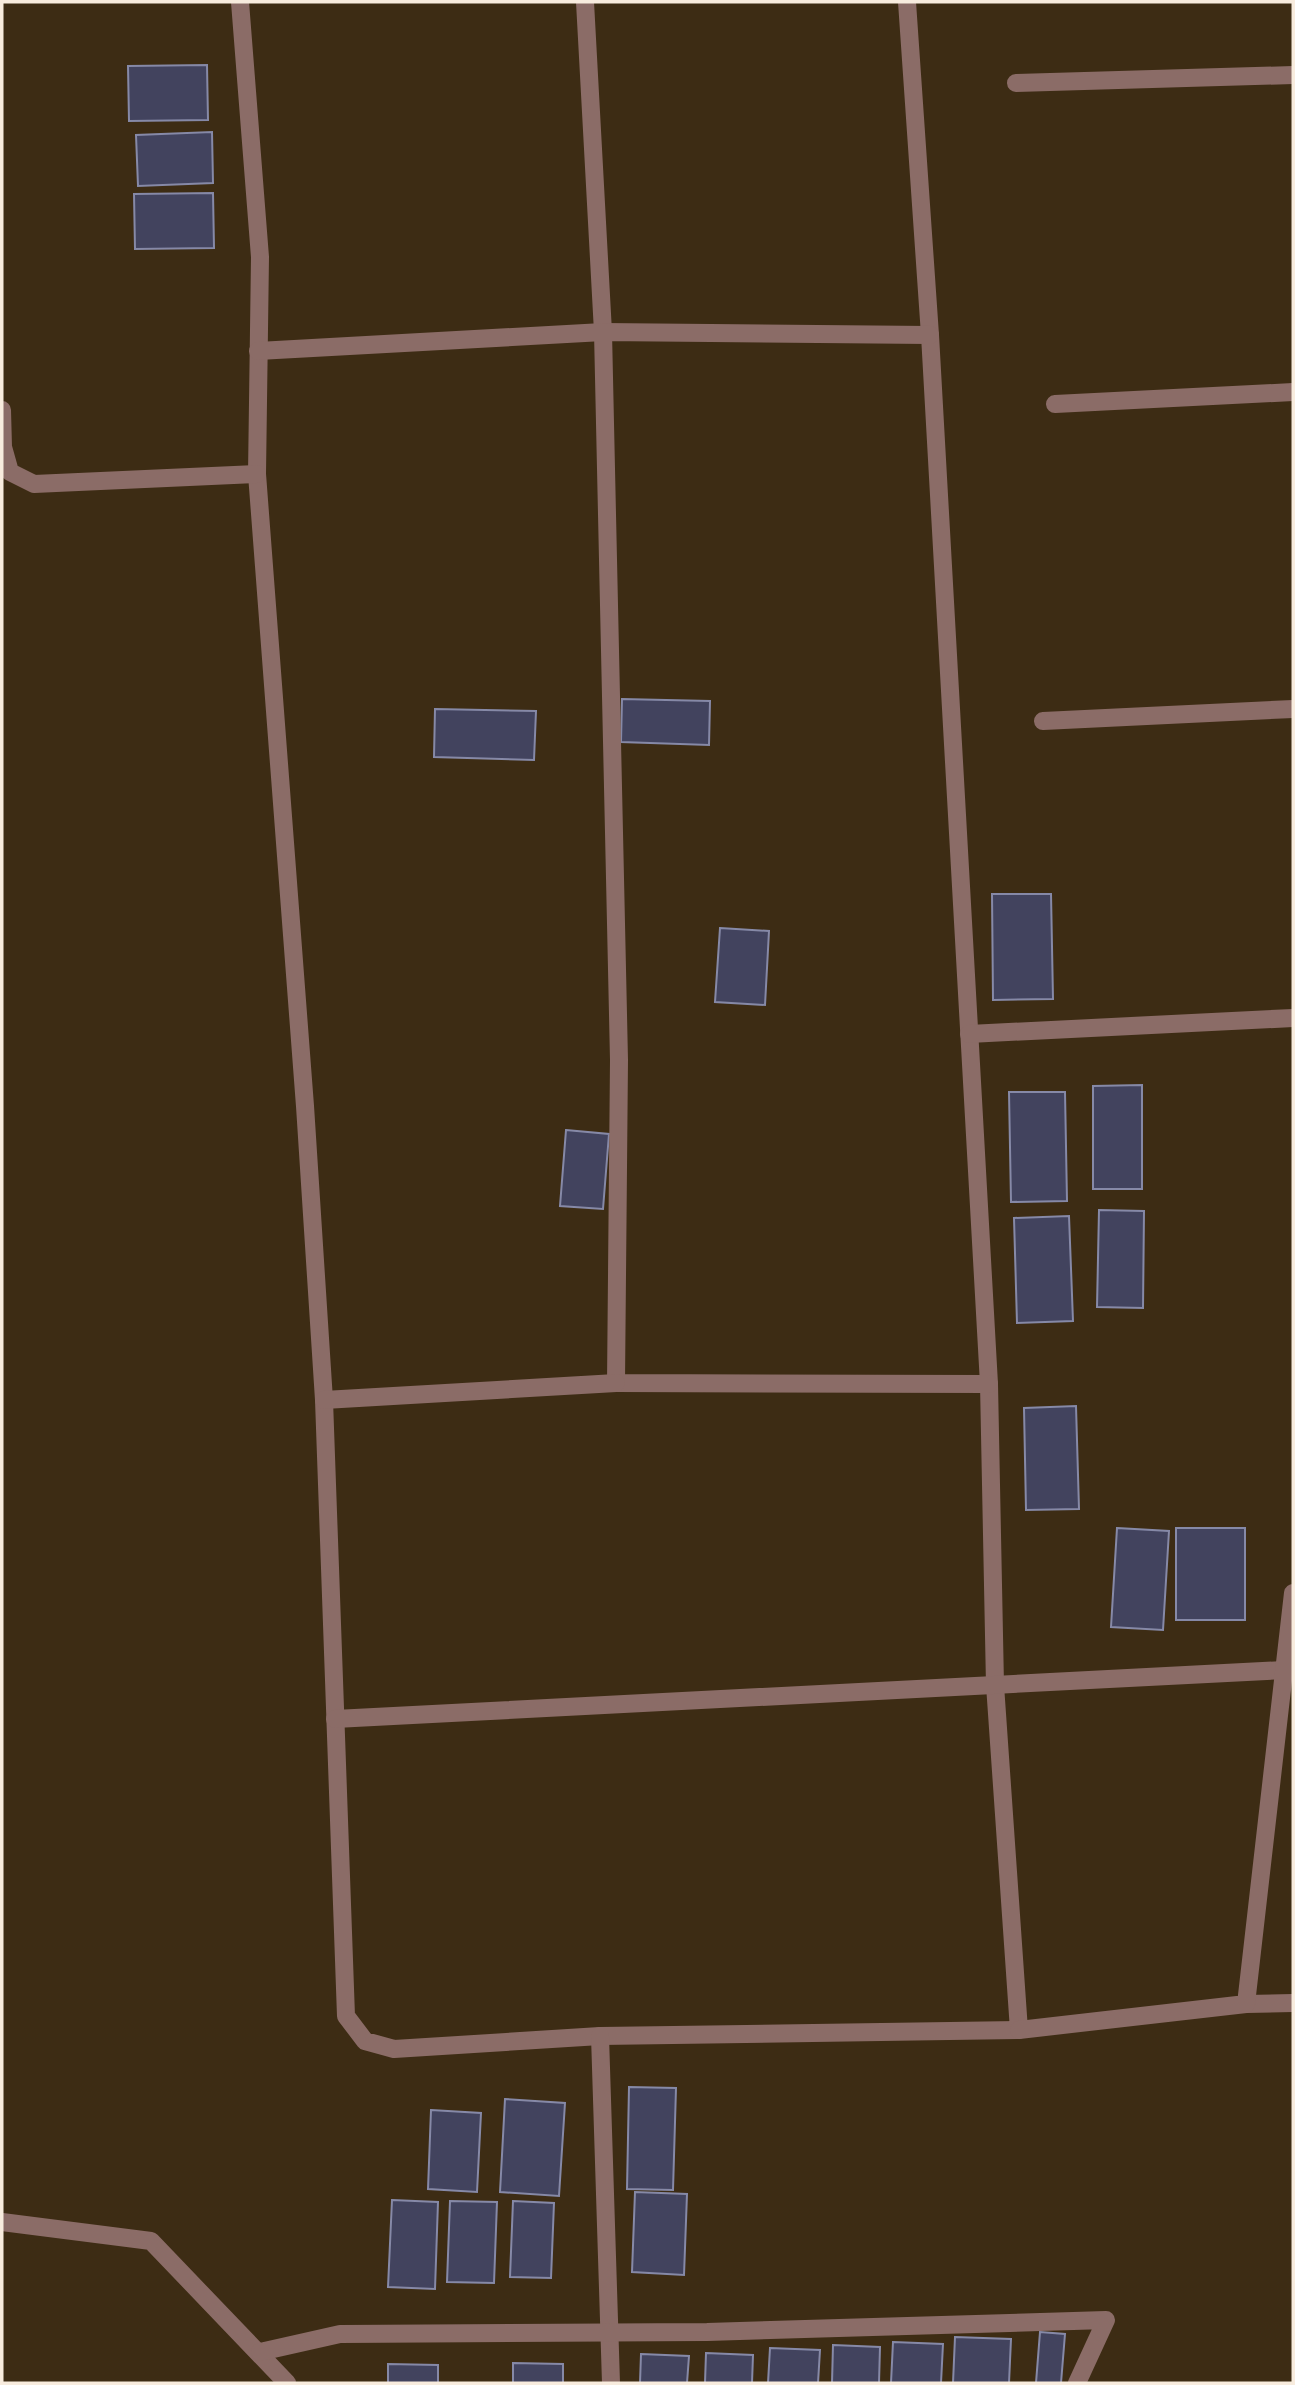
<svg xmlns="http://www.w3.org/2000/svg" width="1295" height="2385" viewBox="0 0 1295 2385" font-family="Roboto,sans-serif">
  <rect width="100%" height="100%" fill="#3d2c14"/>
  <g fill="#42435e" stroke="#8689a7" stroke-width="2">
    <path d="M207,65L208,120L129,121L128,66Z"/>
    <path d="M212,132L213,183L138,186L136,135Z"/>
    <path d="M213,193L214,248L135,249L134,194Z"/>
    <path d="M622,699L710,701L709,745L621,742Z"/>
    <path d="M435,709L536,711L534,760L434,757Z"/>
    <path d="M992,894H1051L1053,999L993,1000Z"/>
    <path d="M720,928L769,931L765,1005L715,1002Z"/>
    <path d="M1142,1085V1189H1093V1086Z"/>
    <path d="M1009,1092H1065L1067,1201L1011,1202Z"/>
    <path d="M566,1130L609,1134L603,1209L560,1206Z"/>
    <path d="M1099,1210L1144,1211L1143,1308L1097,1307Z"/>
    <path d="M1069,1216L1073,1321L1017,1323L1014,1218Z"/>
    <path d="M1076,1406L1079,1509L1026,1510L1024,1408Z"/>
    <path d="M1117,1528L1169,1531L1163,1630L1111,1627Z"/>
    <rect x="1176" y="1528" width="69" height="92"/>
    <path d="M629,2087L676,2088L673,2190L627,2189Z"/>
    <path d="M505,2099L565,2103L559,2196L500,2192Z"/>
    <path d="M431,2110L481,2113L477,2192L428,2189Z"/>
    <path d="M635,2192L687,2194L684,2275L632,2272Z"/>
    <path d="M392,2200L438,2202L435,2289L388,2287Z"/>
    <path d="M450,2201L497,2202L494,2283L447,2282Z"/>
    <path d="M513,2201L554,2203L551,2278L510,2277Z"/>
    <path d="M1040,2332L1065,2334L1061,2383H1036Z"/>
    <path d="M955,2337L1011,2339L1009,2383H953Z"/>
    <path d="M893,2342L943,2344L941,2383H891Z"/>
    <path d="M833,2345L880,2347L879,2383H832Z"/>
    <path d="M770,2348L820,2350L818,2383H768Z"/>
    <path d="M706,2353L753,2355L752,2383H705Z"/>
    <path d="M641,2354L689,2356L687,2383H640Z"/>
    <path d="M513,2363L563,2364V2383H513Z"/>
    <path d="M388,2364L438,2365V2383H388Z"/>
  </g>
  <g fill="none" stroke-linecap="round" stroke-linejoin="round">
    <g stroke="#8b6c67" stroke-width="18">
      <path d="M240,2L260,257L257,474L305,1106L324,1400L346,2016L365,2041L394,2049L600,2036L1019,2030L995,1685L989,1384L930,335L907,2"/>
      <path d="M585,2L603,332L619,1060L616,1383L989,1384"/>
      <path d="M1016,83L1293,75"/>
      <path d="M258,351L603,332L930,335"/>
      <path d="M1055,404L1293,392"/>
      <path d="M2,410L3,447L10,472L34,484L257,474"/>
      <path d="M1043,721L1293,709"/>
      <path d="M969,1034L1293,1018"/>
      <path d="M324,1400L616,1383"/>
      <path d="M335,1719L1284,1670"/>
      <path d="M1246,2004L1293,2003"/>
      <path d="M1019,2030L1246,2004L1293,1593"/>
      <path d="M600,2036L611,2383"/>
      <path d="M2,2222L151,2241L287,2383"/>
      <path d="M260,2352L340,2334L707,2332L1106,2320L1077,2383"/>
    </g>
  </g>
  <rect width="1295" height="2385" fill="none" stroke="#f8ecde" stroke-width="7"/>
</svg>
